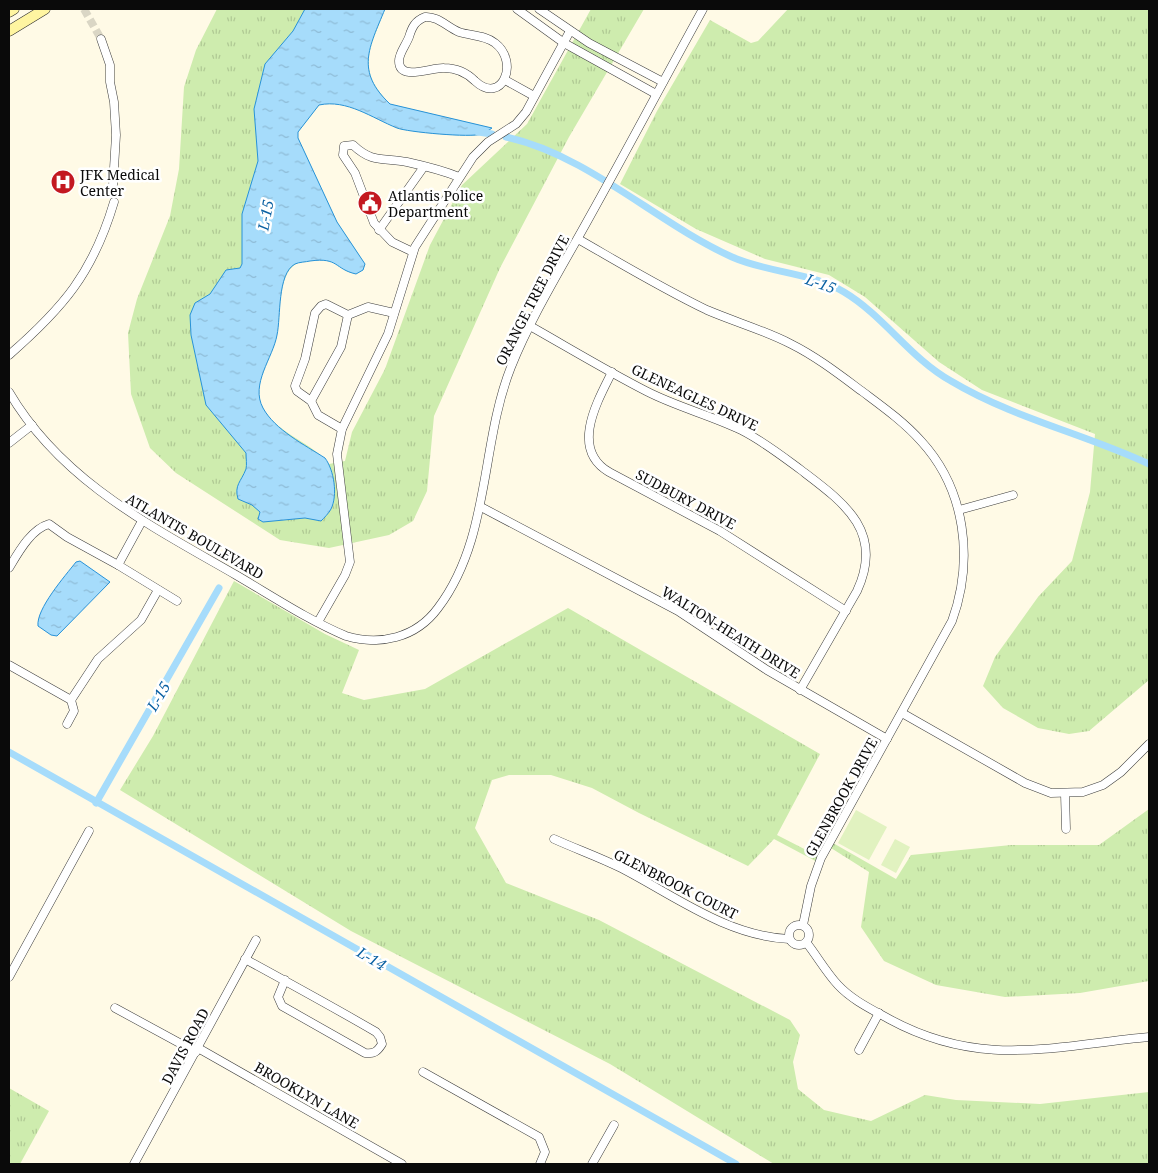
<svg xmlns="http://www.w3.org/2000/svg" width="1158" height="1173" viewBox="0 0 1158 1173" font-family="'Noto Serif',serif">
  <defs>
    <pattern id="grass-tufts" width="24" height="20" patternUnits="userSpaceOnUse" patternTransform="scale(1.25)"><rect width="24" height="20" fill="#ceecae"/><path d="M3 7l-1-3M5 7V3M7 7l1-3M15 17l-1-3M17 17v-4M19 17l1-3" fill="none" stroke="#b0c994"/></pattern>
    <pattern id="water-ripples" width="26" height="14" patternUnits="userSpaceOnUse" patternTransform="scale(1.25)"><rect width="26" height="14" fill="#a6dcfb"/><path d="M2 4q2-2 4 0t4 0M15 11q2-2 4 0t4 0" fill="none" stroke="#8ebbd6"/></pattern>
  </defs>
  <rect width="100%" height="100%" fill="#fffae6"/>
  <g fill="url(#grass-tufts)">
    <path d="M217,9H385C370,48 355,70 390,104L492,128C489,130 485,133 482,134C471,138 407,132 397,128C372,118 347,99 319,105L298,132V138L337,222L365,264L363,270L356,274C334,269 339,257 310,261C306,262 299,262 296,264C277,274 281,317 277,335C273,358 250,384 263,408C277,434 312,442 329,464L345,461L352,432L385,369L430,245L462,185L527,124L591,9H644L569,137L500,268L434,416L427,491L413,521L389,535L329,548L280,540L176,473L150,448L131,394L128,333L137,299L170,216L179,169L184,87L196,50Z"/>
    <path d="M788,9H1149V680L1089,731L1069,734L1038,728L1003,708L983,686L995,657L1038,597L1072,561L1090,492L1095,434L982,390L939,362L865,297L829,275L765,259L696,229L620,184L657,111L710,20L751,43L758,41Z"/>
    <path d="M234,581L325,634L359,650L342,693L364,700L425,689L568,608L820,754L777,835L816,855L826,839L896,879L911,855L1011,845H1099L1149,809V981L1080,993L1005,997L936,985L884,961L861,927L869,872L831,848L821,864L774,839L748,866L639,813L592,788L551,775H509L492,780L475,828L506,883L599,920L790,1020L800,1035L793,1062L798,1089L824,1110L871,1121L925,1095L956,1100L1040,1104L1149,1092V1164H774L610,1064L351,931L120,790L153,736Z"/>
    <path d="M9,1088L49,1111L20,1164H9Z"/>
  </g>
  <g fill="#e1f2c0">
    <path d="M856,810L887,827L869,860L838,843Z"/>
    <path d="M895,839L910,847L896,873L881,865Z"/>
  </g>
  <g fill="url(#water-ripples)" stroke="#2892d8">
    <path d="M305,9H385C369,48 355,71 390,104L492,128C489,130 485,133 482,134C471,138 407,132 397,128C372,118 347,99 319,105L298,132V138L337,222L365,264L363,270L356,274C334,269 339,257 310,261C306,262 299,262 295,264C277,274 281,317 277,335C273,358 250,384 263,408C275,430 305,445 325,458C334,470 338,495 331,509C329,513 324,518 321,521L305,518L263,522L258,519L260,512L252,505L238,499C234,485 241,482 246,469C247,465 246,458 246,453L206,405L191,335L190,315L195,303L210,294L226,270L240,268L242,264V214L258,161L254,109L265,64L293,31Z"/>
    <path d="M80,561L110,582L57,636L51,635L38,626C36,609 65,576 76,562Z"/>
  </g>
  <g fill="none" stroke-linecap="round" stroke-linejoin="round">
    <g stroke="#a6dcfb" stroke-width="7">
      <path d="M478,132L492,134"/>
      <path d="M506,137C590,156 655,222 732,257C768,273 811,272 844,292C884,316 910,358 951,381C1013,418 1085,434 1149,464"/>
      <path d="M9,752L736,1164"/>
      <path d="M96,803L219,588"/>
    </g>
    <path stroke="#dad6c5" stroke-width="8" stroke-dasharray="8 4" stroke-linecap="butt" d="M84,9L101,39"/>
    <defs>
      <g id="minor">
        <path d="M517,9L564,43L656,94"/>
        <path d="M539,9L589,43L663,82"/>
        <path d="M425,17C438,16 447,27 459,32C471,36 485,35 495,43C520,62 502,106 475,81C467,73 456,68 444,68C432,67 399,82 399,61C399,53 406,45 409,37C412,27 415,21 425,17Z"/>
        <path d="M101,39L110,65V82L114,102L116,135L113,185"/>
        <path d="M505,80L534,96"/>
        <path d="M379,230L423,168"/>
        <path d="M578,239C620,263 663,289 707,310C735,322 764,330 791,344C817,357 840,375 863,392C883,407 904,422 921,441C966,490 974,560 952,621L821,858L811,886L803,925"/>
        <path d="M413,252L392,242L374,223L355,173L343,155L344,146L353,145C373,164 383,157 407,162C425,166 442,170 459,177"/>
        <path d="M530,326C569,348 607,371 646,391C677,407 710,415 741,430C763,441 782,456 801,470C843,502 885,531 857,591L800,690"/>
        <path d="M9,355C63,308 93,273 114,202"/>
        <path d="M612,372C597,402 570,449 609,472L720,531L846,611"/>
        <path d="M9,392C61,481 151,526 236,575C272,596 308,620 346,636C380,646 416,638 438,608C491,538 480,445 511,367C532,315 562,267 589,218C628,148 665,78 703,9"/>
        <path d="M311,401L341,347L348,315"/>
        <path d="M342,429L318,415L311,401L297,391L295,386L305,359L315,313L321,306L326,304L348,315L368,307L394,313"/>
        <path d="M9,443L32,425"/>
        <path d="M481,507L678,611L767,670L887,739"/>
        <path d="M959,510L1013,495"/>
        <path d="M118,565L142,521"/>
        <path d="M9,568C18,553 31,529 49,524L67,537L118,565L177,601"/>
        <path d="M318,622L345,575L350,562L337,454L342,429L388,334L415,247L473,157L488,142L516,124L526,112L570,31"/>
        <path d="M9,665L71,700L74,711L67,724"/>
        <path d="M71,700L98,659L141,620L158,590"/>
        <path d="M902,713L1025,783L1051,793L1083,792L1103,785L1121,772L1149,744"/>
        <path d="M1065,794L1066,829"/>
        <path d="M554,839C576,849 599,857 621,868C675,896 727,936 789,939"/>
        <circle cx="799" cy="935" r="10"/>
        <path d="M806,942C817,956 826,972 838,985C852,1000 871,1009 889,1019C981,1069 1052,1046 1149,1037"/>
        <path d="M245,959C289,983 333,1007 376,1032L380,1037L382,1044C377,1052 374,1054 365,1053L282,1006L278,997L285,980"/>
        <path d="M9,977L89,831"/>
        <path d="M115,1008L196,1052"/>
        <path d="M198,1048L402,1164"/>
        <path d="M859,1050L879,1013"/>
        <path d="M423,1072L539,1137L545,1152L540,1164"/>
        <path d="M134,1164L256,940"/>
        <path d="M592,1164L614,1125"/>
      </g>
      <g id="secondary">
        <path d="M9,12L14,9"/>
        <path d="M9,31L45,9"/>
      </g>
    </defs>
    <use href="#minor" stroke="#3d3d3d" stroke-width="9"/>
    <use href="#secondary" stroke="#2c2c2c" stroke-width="11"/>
    <use href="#minor" stroke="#fff" stroke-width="8"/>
    <use href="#secondary" stroke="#fff5a1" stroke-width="10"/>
  </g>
  <defs>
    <symbol id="hospital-disc" viewBox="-11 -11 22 22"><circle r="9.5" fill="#c31821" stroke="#fff"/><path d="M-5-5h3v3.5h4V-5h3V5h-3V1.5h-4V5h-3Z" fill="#fff"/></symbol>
    <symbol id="civic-disc" viewBox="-11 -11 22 22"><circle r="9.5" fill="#c31821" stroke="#fff"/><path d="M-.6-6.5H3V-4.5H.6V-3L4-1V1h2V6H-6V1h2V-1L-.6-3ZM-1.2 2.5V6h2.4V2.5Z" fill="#fff"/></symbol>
  </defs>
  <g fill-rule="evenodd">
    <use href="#hospital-disc" x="49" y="168" width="28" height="28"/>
    <use href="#civic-disc" x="356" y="189" width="28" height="28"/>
  </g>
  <g text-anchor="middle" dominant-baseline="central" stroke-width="5" stroke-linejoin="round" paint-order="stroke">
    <g font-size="14" fill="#0a0a0a" stroke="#fff" text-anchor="start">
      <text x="80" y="174">JFK Medical<tspan x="80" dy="16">Center</tspan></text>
      <text x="388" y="195">Atlantis Police<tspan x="388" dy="16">Department</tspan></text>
    </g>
    <g font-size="14" fill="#0a0a0a" stroke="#fff">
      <text transform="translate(532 300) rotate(-63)">ORANGE TREE DRIVE</text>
      <text transform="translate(695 397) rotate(25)">GLENEAGLES DRIVE</text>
      <text transform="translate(686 499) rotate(28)">SUDBURY DRIVE</text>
      <text transform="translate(195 536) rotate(30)">ATLANTIS BOULEVARD</text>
      <text transform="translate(731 632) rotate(32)">WALTON-HEATH DRIVE</text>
      <text transform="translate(841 797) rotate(-61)">GLENBROOK DRIVE</text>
      <text transform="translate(676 884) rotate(27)">GLENBROOK COURT</text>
      <text transform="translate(185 1046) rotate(-62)">DAVIS ROAD</text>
      <text transform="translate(307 1095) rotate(30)">BROOKLYN LANE</text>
    </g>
    <g font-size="15" font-style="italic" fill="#0b61a3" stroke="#fff">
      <text transform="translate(265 215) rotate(-80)">L-15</text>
      <text transform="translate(821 283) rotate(20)">L-15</text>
      <text transform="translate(158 696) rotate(-60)">L-15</text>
      <text transform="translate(372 958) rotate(30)">L-14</text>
    </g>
  </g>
  <rect width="1158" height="1173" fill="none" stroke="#0a0a0a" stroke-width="20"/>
</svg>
